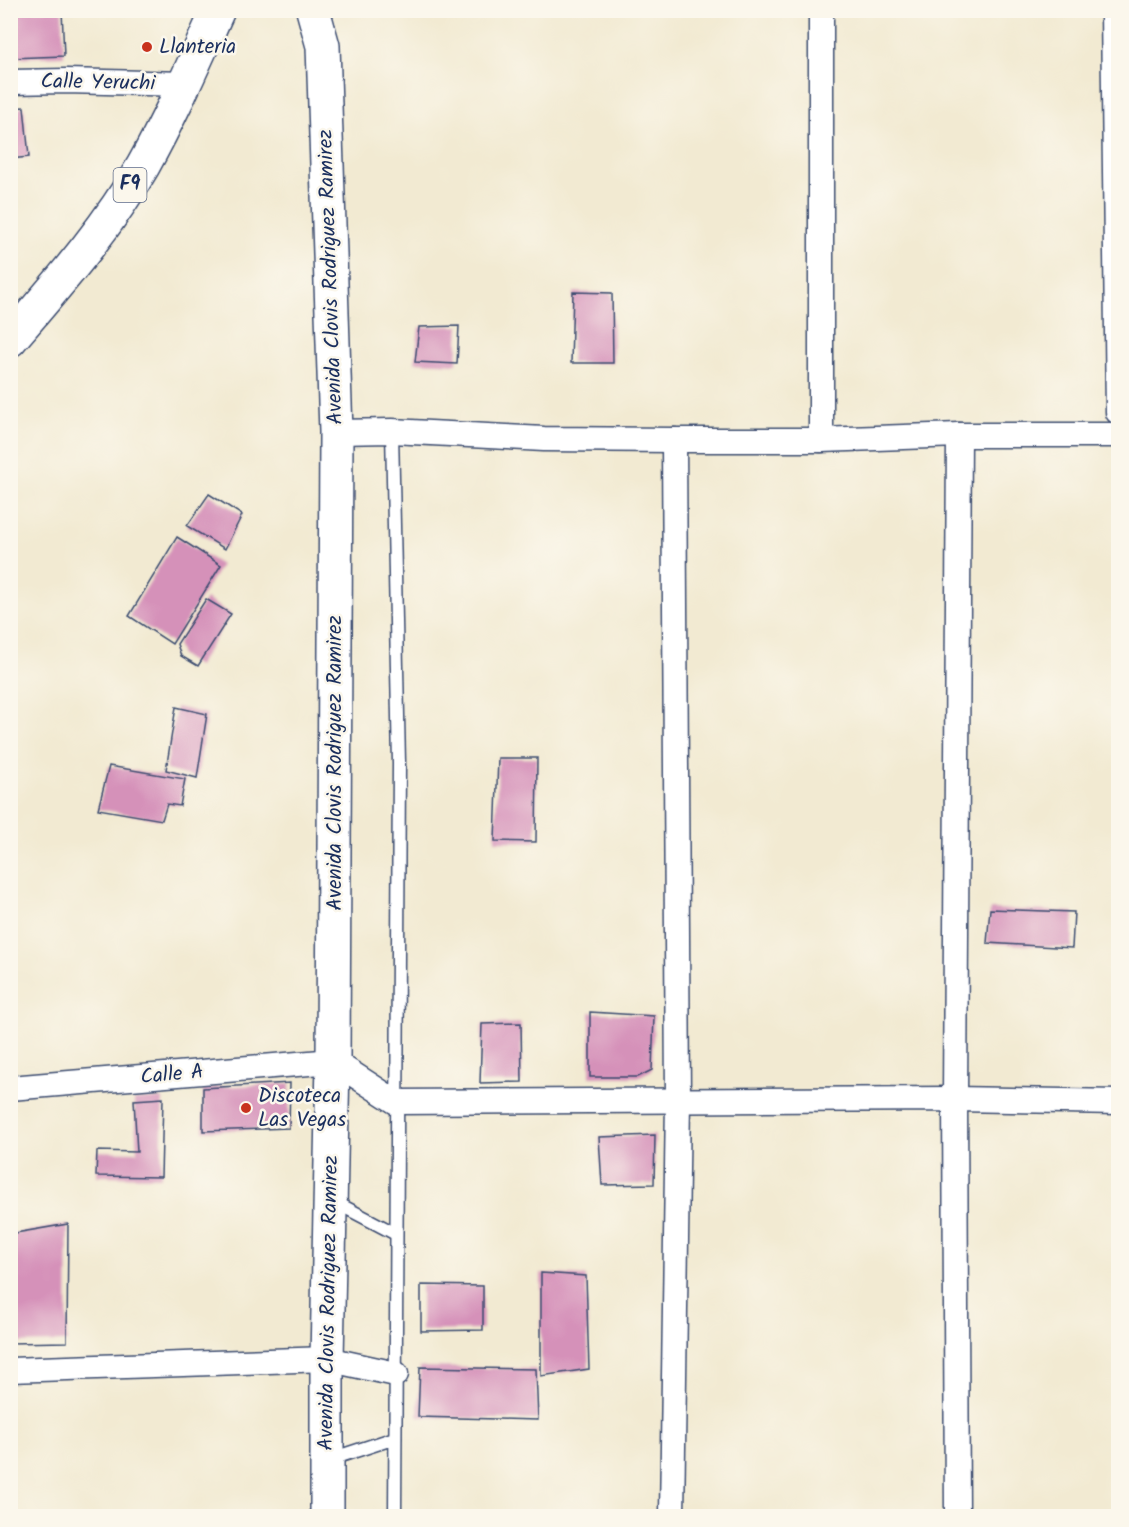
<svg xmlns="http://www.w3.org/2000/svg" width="1129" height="1527" viewBox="0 0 1129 1527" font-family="Kalam,sans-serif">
  <rect width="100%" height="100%" fill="#fbf7ec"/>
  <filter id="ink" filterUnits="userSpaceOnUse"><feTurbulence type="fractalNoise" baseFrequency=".0167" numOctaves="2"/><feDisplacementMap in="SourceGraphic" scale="12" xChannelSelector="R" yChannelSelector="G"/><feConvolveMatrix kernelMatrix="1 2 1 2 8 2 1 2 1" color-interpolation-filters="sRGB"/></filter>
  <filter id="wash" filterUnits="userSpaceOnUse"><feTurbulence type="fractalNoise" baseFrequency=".008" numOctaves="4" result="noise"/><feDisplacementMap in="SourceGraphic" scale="24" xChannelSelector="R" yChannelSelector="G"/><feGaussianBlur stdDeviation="1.35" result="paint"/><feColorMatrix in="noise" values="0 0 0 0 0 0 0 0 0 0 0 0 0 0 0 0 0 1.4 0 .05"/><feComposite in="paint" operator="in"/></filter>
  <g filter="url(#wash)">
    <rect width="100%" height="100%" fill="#f2ead2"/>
    <g id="blocks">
      <g fill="#d591b9">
        <path d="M10,10H62L64,56L10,58Z"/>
        <path d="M24,107L29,157L10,159V108Z"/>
        <path d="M573,292L612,293L613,363H571Z"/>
        <path d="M459,326L457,364L415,362L419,327Z"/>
        <path d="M209,494L242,515L225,549L187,526Z"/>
        <path d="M177,537L221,565L172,644L129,616Z"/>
        <path d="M206,599L231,614L198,666L181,656L177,644Z"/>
        <path d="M176,707L207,714L197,778L166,770Z"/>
        <path d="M498,758H537L536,842L495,841Z"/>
        <path d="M109,766L185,779L180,806L167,804L162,820L98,809Z"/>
        <path d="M990,909L1074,912L1072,948L987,943Z"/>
        <path d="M590,1012L654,1016L652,1070L638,1077H590Z"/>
        <path d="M521,1023L522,1082L480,1083L482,1024Z"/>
        <path d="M290,1083L289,1128L203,1131V1088Z"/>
        <path d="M163,1098L161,1177L96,1176L97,1151L137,1152L134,1100Z"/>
        <path d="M655,1135L654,1184L602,1185L599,1137Z"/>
        <path d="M68,1224L67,1342L10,1343V1234Z"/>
        <path d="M541,1273L586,1276L589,1369L541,1376Z"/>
        <path d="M421,1285L483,1286V1330L421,1331Z"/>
        <path d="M420,1367L536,1369L538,1420L418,1417Z"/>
      </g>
    </g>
  </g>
  <g filter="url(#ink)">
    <use href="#blocks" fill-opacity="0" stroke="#3b4b6f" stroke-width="1.5"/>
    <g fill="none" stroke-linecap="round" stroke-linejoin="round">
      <defs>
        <g id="service">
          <path d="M392,431L399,763L395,1516"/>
          <path d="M333,1201L396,1234"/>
          <path d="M328,1460L395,1438"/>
        </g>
        <g id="minor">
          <path d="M1113,10L1118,412"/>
          <path d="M10,82L66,81L185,84"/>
          <path d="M336,432L392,431L544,439L674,440H821L959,435H1118"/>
          <path d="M821,440V10"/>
          <path d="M10,1088L333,1061L396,1102L955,1099L1118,1102"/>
          <path d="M10,1370L327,1359L396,1374"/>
          <path d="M672,1516L678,1100L674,440"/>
          <path d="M957,1516L955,1099L959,435"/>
        </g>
        <path id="secondary" d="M313,10L323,46L336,432L333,1061L327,1359V1516"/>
        <path id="trunk" d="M10,340C57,285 106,230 143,166C171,116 194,63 218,10"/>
      </defs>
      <use href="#service" stroke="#3b4b6f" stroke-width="15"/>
      <use href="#minor" stroke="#3b4b6f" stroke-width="27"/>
      <use href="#secondary" stroke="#3b4b6f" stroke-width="36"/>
      <use href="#trunk" stroke="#3b4b6f" stroke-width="36"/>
      <use href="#service" stroke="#fff" stroke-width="12"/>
      <use href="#minor" stroke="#fff" stroke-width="24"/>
      <use href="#secondary" stroke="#fff" stroke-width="33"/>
      <use href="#trunk" stroke="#fff" stroke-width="33"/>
    </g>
  </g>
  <g fill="#c8321e" stroke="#fbf7ec" stroke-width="2">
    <circle cx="147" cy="47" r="6"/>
    <circle cx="246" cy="1108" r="6"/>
  </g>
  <g text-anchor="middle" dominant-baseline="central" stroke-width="5" stroke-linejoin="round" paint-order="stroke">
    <rect fill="#fbf7ec" stroke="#5e6b89" stroke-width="1.5" x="113.5" y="168" width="33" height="34" rx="4.5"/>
    <g font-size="20" font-weight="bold" fill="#1b2f5e">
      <text x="130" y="185">F9</text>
    </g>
    <g font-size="21" fill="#1b2f5e" stroke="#fbf7ec" text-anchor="start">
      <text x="159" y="47">Llanteria</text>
      <text x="258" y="1096">Discoteca<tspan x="258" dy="24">Las Vegas</tspan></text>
    </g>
    <g font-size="21" fill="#1b2f5e" stroke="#fbf7ec">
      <text transform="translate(98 83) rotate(1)">Calle Yeruchi</text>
      <text transform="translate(331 277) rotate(-92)">Avenida Clovis Rodriguez Ramirez</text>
      <text transform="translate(335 763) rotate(-90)">Avenida Clovis Rodriguez Ramirez</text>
      <text transform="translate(172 1075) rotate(-5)">Calle A</text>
      <text transform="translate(329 1303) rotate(-89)">Avenida Clovis Rodriguez Ramirez</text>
    </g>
  </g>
  <rect width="1129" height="1527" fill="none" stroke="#fbf7ec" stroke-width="36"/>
</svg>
